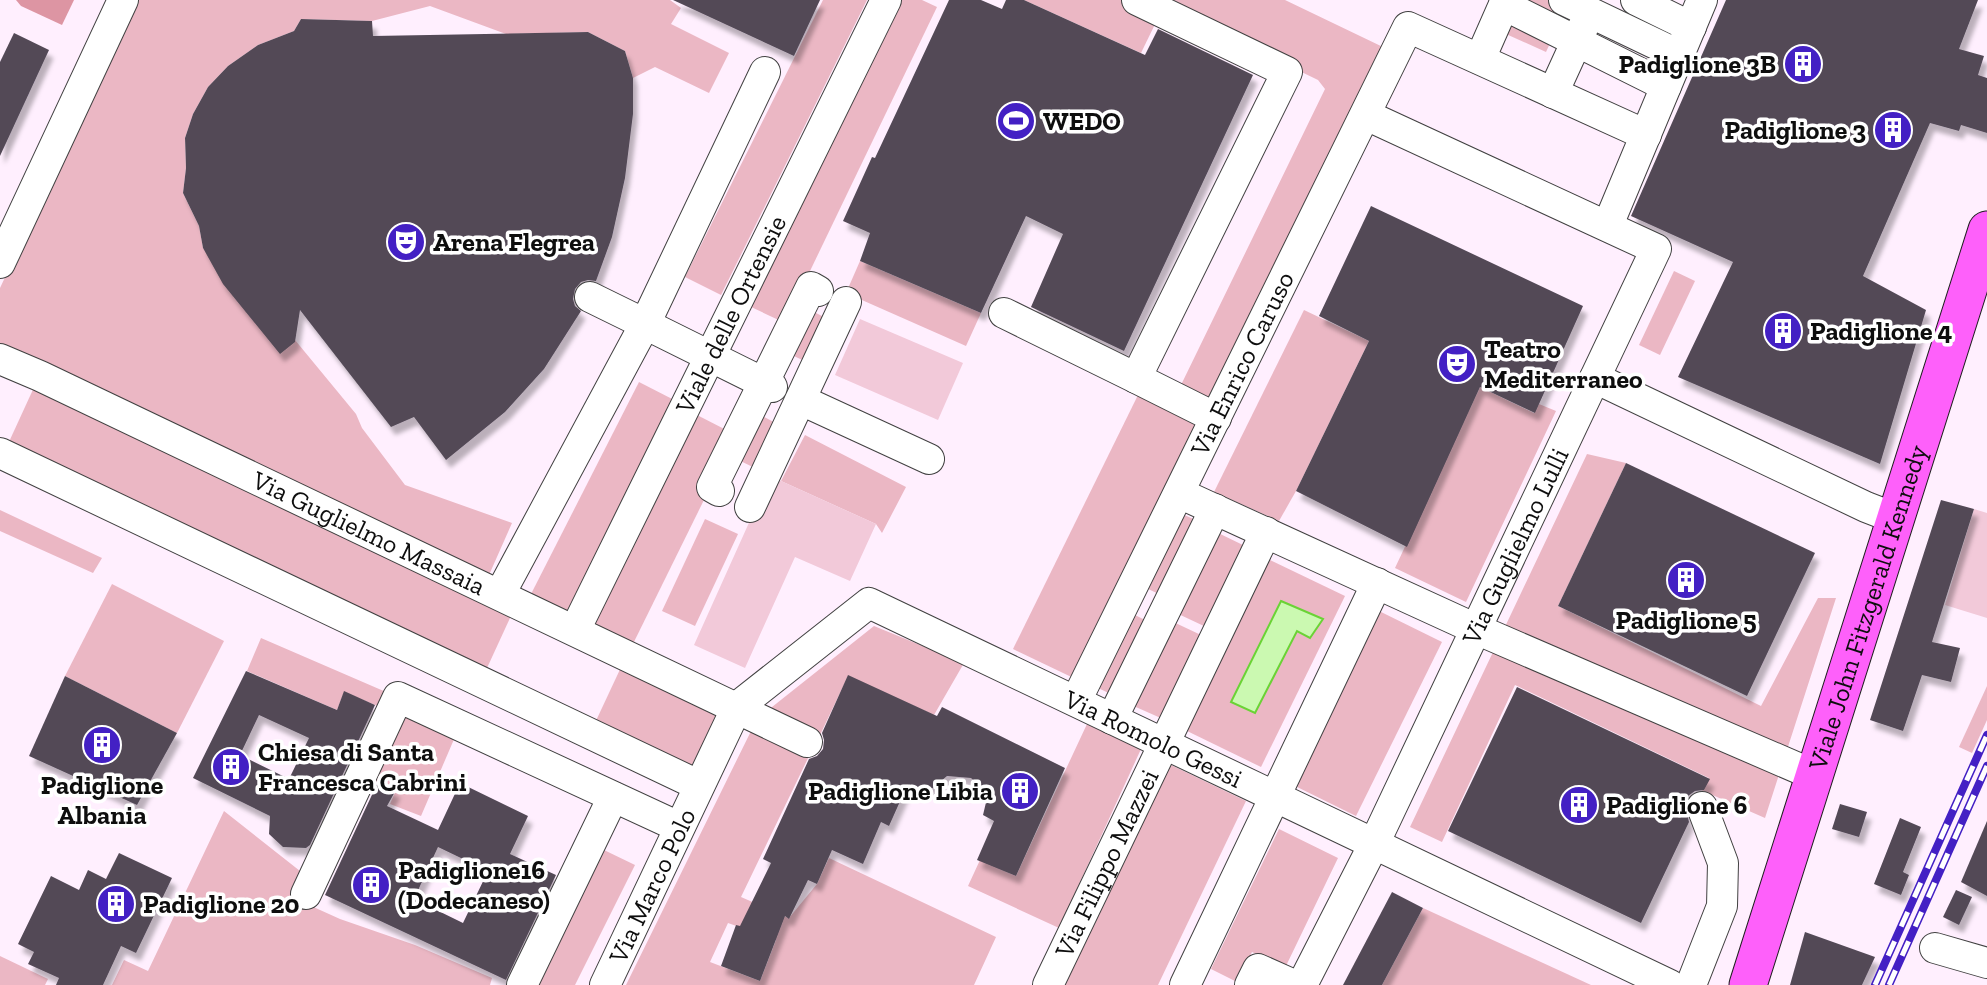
<svg xmlns="http://www.w3.org/2000/svg" width="1987" height="985" viewBox="0 0 1987 985" font-family="'Zilla Slab',serif">
  <defs>
    <filter id="shadow"><feDropShadow dx="4.5" dy="8" stdDeviation="2" flood-color="#0004"/></filter>
  </defs>
  <rect width="100%" height="100%" fill="#ffeffe"/>
  <g fill="#ebb7c4" fill-rule="evenodd">
    <path d="M136,0H670L681,8L671,24L729,53L709,93L655,67L633,78L625,51L588,32L506,34L430,6L372,21L301,19L294,31L258,45L228,66L208,87L193,114L185,138L186,168L183,193L199,226L203,248L280,353L295,340L356,414L362,428L405,485L512,523L489,575L0,348V288Z"/>
    <path d="M823,0H867L721,295L685,277Z"/>
    <path d="M896,0H922L937,7L785,323L749,306Z"/>
    <path d="M1024,0H1121L1158,18L1141,53Z"/>
    <path d="M1153,0H1285L1385,48L1213,401L1181,385L1325,89L1318,80Z"/>
    <path d="M1511,0H1570L1546,52L1497,30Z"/>
    <path d="M860,261L981,313L966,346L846,293Z"/>
    <path d="M1674,271L1695,281L1660,355L1639,345Z"/>
    <path d="M804,307L832,321L811,364L783,351Z"/>
    <path d="M1304,310L1369,341L1296,491L1279,521L1214,492Z"/>
    <path d="M639,382L680,403L570,619L529,598Z"/>
    <path d="M36,383L515,607L487,668L8,444Z"/>
    <path d="M1480,387L1534,413L1539,404L1556,411L1466,602L1395,568Z"/>
    <path d="M1138,395L1209,429L1084,683L1013,649Z"/>
    <path d="M751,410L781,426L759,470L728,455Z"/>
    <path d="M697,415L736,435L629,652L590,633Z"/>
    <path d="M805,435L906,487L882,533L876,524L781,481Z"/>
    <path d="M1587,454L1626,463L1558,606L1761,706L1818,598H1836L1765,818L1701,790L1709,778L1515,685L1442,842L1410,827Z"/>
    <path d="M0,510L102,558L93,573L0,531Z"/>
    <path d="M1180,513L1200,522L1165,597L1144,587Z"/>
    <path d="M705,519L738,534L695,626L662,611Z"/>
    <path d="M1212,530L1245,546L1206,627L1172,611Z"/>
    <path d="M1268,559L1345,596L1261,767L1185,730Z"/>
    <path d="M112,584L224,641L177,733L65,676Z"/>
    <path d="M1377,610L1442,642L1356,816L1291,784Z"/>
    <path d="M1133,614L1155,625L1119,698L1096,687Z"/>
    <path d="M1167,619L1201,635L1163,719L1129,704Z"/>
    <path d="M874,626L964,663L934,715L848,676L820,735L767,711Z"/>
    <path d="M261,638L386,692L380,707L344,692L337,710L247,671Z"/>
    <path d="M623,663L724,711L694,773L594,725Z"/>
    <path d="M1987,686V720L1972,753L1959,747Z"/>
    <path d="M403,707L458,730L421,816L390,804L396,790L373,780Z"/>
    <path d="M1087,724L1141,749L1059,928L968,886L980,860L1016,876Z"/>
    <path d="M754,725L811,752L741,897L789,918L817,884L829,858L996,937L974,985H626ZM728,923L776,940L760,981L710,962Z"/>
    <path d="M1169,764L1246,801L1158,985H1063Z"/>
    <path d="M224,811L300,871L309,905L340,919L415,945L492,978L490,985H112L124,960L148,971Z"/>
    <path d="M1279,829L1338,858L1285,968L1252,952L1237,982L1211,969Z"/>
    <path d="M604,850L635,865L575,985H537Z"/>
    <path d="M1423,908L1591,985H1382Z"/>
    <path d="M0,956L48,979L45,985H0Z"/>
  </g>
  <path fill="#dd95a3" d="M16,0H74L62,25L21,6Z"/>
  <g fill="#f2c9d9">
    <path d="M860,319L963,363L938,420L835,375Z"/>
    <path d="M770,476L876,524L850,581L795,557L745,668L694,645Z"/>
    <path d="M1974,509L1987,513V618L1945,605Z"/>
  </g>
  <path fill="#cbf9b1" stroke="#6ad335" stroke-width="2" d="M1281,601L1323,619L1310,638L1297,631L1255,713L1231,702Z"/>
  <g fill="#534a57" fill-rule="evenodd" filter="url(#shadow)">
    <path d="M673,0H820L794,56Z"/>
    <path d="M949,0H981L1002,9L1006,0H1024L1145,55L1158,29L1253,75L1124,351L1031,307L1063,234L1026,216L981,313L860,261L870,233L843,221L872,157L875,158Z"/>
    <path d="M1726,0H1978L1959,49L1984,56L1978,75L1987,78V133L1961,125L1959,131L1930,123L1863,276L1926,310L1880,464L1678,377L1733,262L1631,216Z"/>
    <path d="M301,19L372,21L373,36L588,32L625,51L633,78V114L625,178L612,237L596,281L588,280L581,282L575,289L573,299L575,306L581,311L544,369L505,412L446,460L414,417L391,427L300,310L295,342L280,354L223,284L203,248L199,226L183,193L186,168L185,138L193,114L208,87L228,66L258,45L294,31Z"/>
    <path d="M14,33L49,50L0,156V62Z"/>
    <path d="M1371,206L1583,306L1535,413L1480,387L1407,547L1296,491L1369,341L1319,316Z"/>
    <path d="M1626,463L1815,553L1747,696L1558,606Z"/>
    <path d="M1941,500L1974,509L1932,642L1960,648L1951,682L1922,675L1903,731L1870,720Z"/>
    <path d="M246,671L337,710L344,691L375,705L310,845L306,848L283,847L269,834L270,816L193,778ZM259,715L309,738L289,779L240,755Z"/>
    <path d="M848,675L937,716L942,707L1065,768L1016,876L977,860L994,821L983,815L988,794L971,778L947,776L933,788H906L889,826L881,822L863,864L832,850L817,884L808,880L789,919L785,916L760,981L721,966L736,925L740,926L771,863L763,859L809,759L817,756L823,749L824,740L822,733Z"/>
    <path d="M65,676L177,733L137,805L29,756Z"/>
    <path d="M1517,687L1710,779L1704,790L1695,791L1688,796L1685,805L1689,822L1641,923L1448,831Z"/>
    <path d="M378,782L396,790L387,806L438,830L460,783L528,816L510,854L556,875L506,980L325,895ZM438,847L488,871L463,923L414,899Z"/>
    <path d="M1840,804L1867,812L1859,837L1832,829Z"/>
    <path d="M1900,818L1921,827L1903,872L1909,875L1901,895L1874,884Z"/>
    <path d="M1987,821V896L1961,882Z"/>
    <path d="M119,853L172,878L136,953L121,946L103,985H56L59,978L28,964L34,952L18,944L51,876L79,890L88,870L106,879Z"/>
    <path d="M1956,890L1972,897L1959,925L1943,917Z"/>
    <path d="M1392,892L1423,908L1382,985H1343Z"/>
    <path d="M1805,932L1875,957L1862,985H1790Z"/>
  </g>
  <g fill="none" stroke-linecap="round" stroke-linejoin="round">
    <defs>
      <g id="minor">
        <path d="M1137,0L1287,72L1136,378L1216,418"/>
        <path d="M1564,0L1679,55"/>
        <path d="M1636,0L1691,27"/>
        <path d="M1504,5L1666,86"/>
        <path d="M1480,59L1506,0"/>
        <path d="M1553,93L1585,23"/>
        <path d="M1608,225L1702,0"/>
        <path d="M0,263L123,0"/>
        <path d="M590,297L645,324L765,72"/>
        <path d="M1004,313L1136,378"/>
        <path id="s1" d="M0,359L40,376L807,742"/>
        <path d="M1595,378L1866,507L1897,519"/>
        <path d="M801,400L929,459"/>
        <path d="M0,453L698,785"/>
        <path d="M719,491L712,487L811,287L818,291"/>
        <path d="M1179,493L1476,629L1814,775"/>
        <path d="M750,507L846,302"/>
        <path d="M500,594L645,324L772,387"/>
        <path id="s2" d="M575,630L886,0"/>
        <path id="s3" d="M1076,701L1408,27L1646,135"/>
        <path d="M1112,719L1215,509"/>
        <path d="M306,894L398,697L679,827"/>
        <path d="M1935,948L1987,963"/>
        <path d="M522,985L613,797"/>
        <path id="s4" d="M605,985L737,707L869,603L1670,985"/>
        <path id="s5" d="M1048,985L1266,532"/>
        <path d="M1185,985L1377,583"/>
        <path d="M1250,985L1258,969L1294,985"/>
        <path id="s6" d="M1302,985L1374,844L1656,249L1366,115"/>
        <path d="M1691,985L1722,906L1723,863L1702,807"/>
      </g>
      <g id="major">
        <path id="s7" d="M1748,985L1987,230"/>
      </g>
    </defs>
    <use href="#minor" stroke="#414141" stroke-width="32"/>
    <use href="#major" stroke="#1f1f1f" stroke-width="39"/>
    <use href="#minor" stroke="#fff" stroke-width="30"/>
    <use href="#major" stroke="#fe60fa" stroke-width="37"/>
    <defs>
      <g id="rail">
        <path d="M1875,985L1987,735"/>
        <path d="M1889,985L1987,766"/>
      </g>
    </defs>
    <use href="#rail" stroke="#4320c4" stroke-width="8"/>
    <use href="#rail" stroke="#fff" stroke-width="5" stroke-dasharray="16" stroke-linecap="butt"/>
  </g>
  <defs>
    <symbol id="building-disc" viewBox="-11 -11 22 22"><circle r="9.5" fill="#4320c4" stroke="#fff"/><path d="M-4-6H4V6H1V3H-1V6H-4ZM-2.5-4.3h1.7v1.8h-1.7ZM.8-4.3h1.7v1.8H.8ZM-2.5-1h1.7V.8h-1.7ZM.8-1h1.7V.8H.8Z" fill="#fff"/></symbol>
    <symbol id="stadium-disc" viewBox="-11 -11 22 22"><circle r="9.5" fill="#4320c4" stroke="#fff"/><path d="M0-5a6.5 5 0 1 0 0 10a6.5 5 0 1 0 0-10ZM-3.5-1.8h7v3.6h-7Z" fill="#fff"/></symbol>
    <symbol id="theatre-disc" viewBox="-11 -11 22 22"><circle r="9.5" fill="#4320c4" stroke="#fff"/><path d="M-5-5.5Q0-4 5-5.5V0Q5 5 0 6Q-5 5-5 0ZM-3.3-2.5H-1v1.5H-3.3ZM1-2.5H3.3v1.5H1ZM-2.8 1Q0 5.5 2.8 1Z" fill="#fff"/></symbol>
  </defs>
  <g fill-rule="evenodd">
    <use href="#building-disc" x="1781" y="42" width="44" height="44"/>
    <use href="#stadium-disc" x="994" y="99" width="44" height="44"/>
    <use href="#building-disc" x="1871" y="108" width="44" height="44"/>
    <use href="#theatre-disc" x="384" y="220" width="44" height="44"/>
    <use href="#building-disc" x="1761" y="309" width="44" height="44"/>
    <use href="#theatre-disc" x="1435" y="342" width="44" height="44"/>
    <use href="#building-disc" x="1664" y="558" width="44" height="44"/>
    <use href="#building-disc" x="80" y="723" width="44" height="44"/>
    <use href="#building-disc" x="209" y="745" width="44" height="44"/>
    <use href="#building-disc" x="998" y="769" width="44" height="44"/>
    <use href="#building-disc" x="1557" y="783" width="44" height="44"/>
    <use href="#building-disc" x="349" y="863" width="44" height="44"/>
    <use href="#building-disc" x="94" y="882" width="44" height="44"/>
  </g>
  <g text-anchor="middle" dominant-baseline="central" stroke-width="7" stroke-linejoin="round" paint-order="stroke">
    <g font-size="26" font-weight="bold" fill="#0e0e0e" stroke="#fff" text-anchor="start">
      <text x="1776" y="64" text-anchor="end">Padiglione 3B</text>
      <text x="1043" y="121">WEDO</text>
      <text x="1866" y="130" text-anchor="end">Padiglione 3</text>
      <text x="433" y="242">Arena Flegrea</text>
      <text x="1810" y="331">Padiglione 4</text>
      <text x="1484" y="349">Teatro<tspan x="1484" dy="30">Mediterraneo</tspan></text>
      <text x="1686" y="620" text-anchor="middle">Padiglione 5</text>
      <text x="258" y="752">Chiesa di Santa<tspan x="258" dy="30">Francesca Cabrini</tspan></text>
      <text x="102" y="785" text-anchor="middle">Padiglione<tspan x="102" dy="30">Albania</tspan></text>
      <text x="993" y="791" text-anchor="end">Padiglione Libia</text>
      <text x="1606" y="805">Padiglione 6</text>
      <text x="398" y="870">Padiglione16<tspan x="398" dy="30">(Dodecaneso)</tspan></text>
      <text x="143" y="904">Padiglione 20</text>
    </g>
    <g font-size="26" fill="#0e0e0e" stroke="#fff">
      <text stroke="none"><textPath href="#s2" startOffset="352">Viale delle Ortensie</textPath></text>
      <text stroke="none"><textPath href="#s3" startOffset="376">Via Enrico Caruso</textPath></text>
      <text stroke="none"><textPath href="#s1" startOffset="408">Via Guglielmo Massaia</textPath></text>
      <text stroke="none"><textPath href="#s6" startOffset="488">Via Guglielmo Lulli</textPath></text>
      <text stroke="none"><textPath href="#s7" startOffset="396">Viale John Fitzgerald Kennedy</textPath></text>
      <text stroke="none"><textPath href="#s4" startOffset="791">Via Romolo Gessi</textPath></text>
      <text stroke="none"><textPath href="#s5" startOffset="135">Via Filippo Mazzei</textPath></text>
      <text stroke="none"><textPath href="#s4" startOffset="110">Via Marco Polo</textPath></text>
    </g>
  </g>
</svg>
